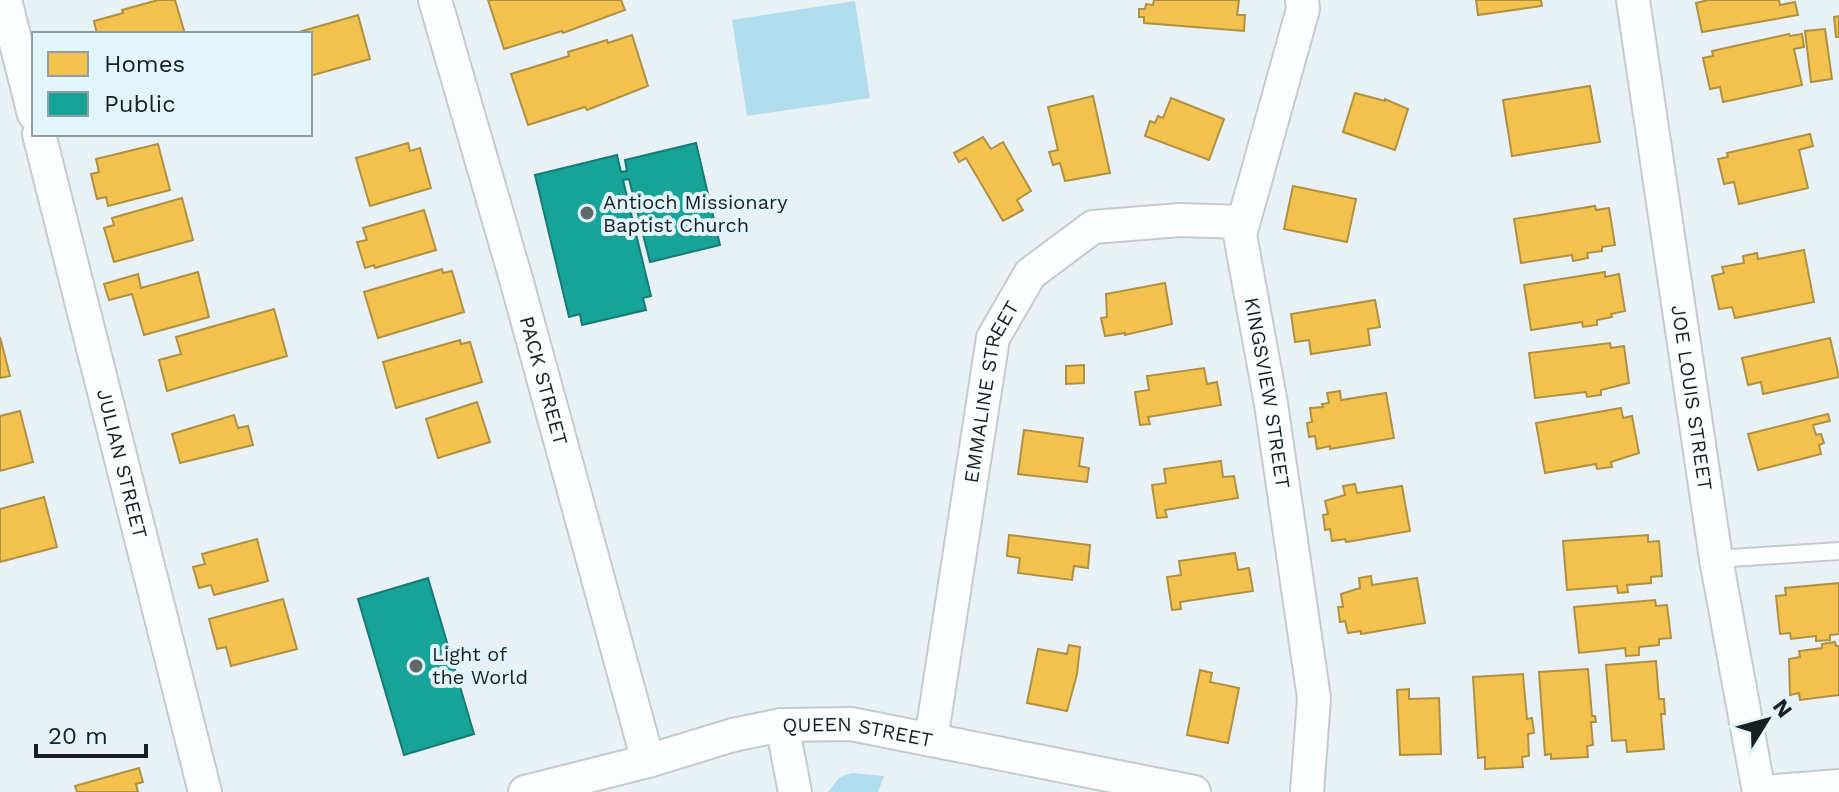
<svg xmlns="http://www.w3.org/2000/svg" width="1839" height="792" viewBox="0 0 1839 792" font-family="'Work Sans',sans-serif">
  <rect width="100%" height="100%" fill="#e8f2f6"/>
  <g fill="#b2ddef">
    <path d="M855,1L870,98L747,116L732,20Z"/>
    <path d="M852,773L884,776L878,792H828L840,777Z"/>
  </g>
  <g fill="#f2c14e" stroke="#b09041" stroke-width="2">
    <path d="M158,0H175L185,34H97L94,21L123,13L122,10Z"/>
    <path d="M488,0H621L625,10L563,33L562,31L504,49Z"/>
    <path d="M1154,0H1239L1237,15H1245L1244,31L1144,23V17H1139V9H1145L1146,4L1153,5Z"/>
    <path d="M1476,0H1541L1542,6L1478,15Z"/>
    <path d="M1779,0L1780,5L1795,2L1798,15L1702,32L1696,3L1708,0Z"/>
    <path d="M358,15L370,59L310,76V34H292Z"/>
    <path d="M1839,16V37H1836L1834,17Z"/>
    <path d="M1825,29L1832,79L1811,82L1805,31Z"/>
    <path d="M1789,34L1790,36L1802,34L1804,47L1794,49L1802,85L1723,102L1720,87L1710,89L1703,58L1713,56L1712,51Z"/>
    <path d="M632,35L648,86L587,110L585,107L528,125L511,74L569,56L568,52L607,40L608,43Z"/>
    <path d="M1590,86L1600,142L1512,156L1503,100Z"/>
    <path d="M1355,93L1385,101V99L1408,109L1395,150L1343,132Z"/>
    <path d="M1093,96L1110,173L1065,181L1060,163L1053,165L1049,152L1058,150L1048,107Z"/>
    <path d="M1171,98L1224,119L1209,160L1145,136L1150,121L1155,123L1158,116L1163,118Z"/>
    <path d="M1810,134L1813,146L1799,150L1808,188L1739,204L1734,182L1724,184L1718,159L1728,157L1727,153Z"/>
    <path d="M983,137L991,149L1003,142L1031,191L1017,200L1023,210L1003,221L966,158L959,162L954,153Z"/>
    <path d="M408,143L410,151L420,148L431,188L370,206L356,158Z"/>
    <path d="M158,144L170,190L108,206L106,197L97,199L91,174L99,172L96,159Z"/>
    <path d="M1293,186L1356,199L1347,242L1284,229Z"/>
    <path d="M182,198L193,240L114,262L104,228L114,225L112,218Z"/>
    <path d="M1595,206L1596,210L1609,208L1615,245L1602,247V251L1587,253L1588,258L1573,261L1572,255L1521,263L1514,219Z"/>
    <path d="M424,210L436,250L375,268L374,265L365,268L357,242L367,240L363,228Z"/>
    <path d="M1804,250L1814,302L1735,318L1732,307L1719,309L1712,276L1724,273L1722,267L1744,263L1743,256L1757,253L1758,259Z"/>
    <path d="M442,269L443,273L452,271L464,312L378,338L364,292Z"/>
    <path d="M198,272L209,317L144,335L132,294L109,300L104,284L138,274L141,288Z"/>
    <path d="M1605,272V277L1619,274L1625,311L1611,314L1612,317L1597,320V325L1583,327L1582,322L1531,330L1524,285Z"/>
    <path d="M1165,283L1172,324L1125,335V333L1105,336L1101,318L1107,317L1106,294Z"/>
    <path d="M1375,300L1380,327L1368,329L1370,345L1311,354L1309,340L1295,342L1291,314Z"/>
    <path d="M274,309L287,356L167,391L159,360L181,354L176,337Z"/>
    <path d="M0,337L10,376L0,378Z"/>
    <path d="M1830,338L1839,377L1763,394L1761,382L1748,385L1742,358Z"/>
    <path d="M460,340L461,344L470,342L482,382L396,408L383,362Z"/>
    <path d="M1610,343L1611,348L1624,346L1629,383L1601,390V395L1587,397L1586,392L1535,398L1529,353Z"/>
    <path d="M1084,365V383L1066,384V366Z"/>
    <path d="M1204,368L1207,384L1217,382L1221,405L1148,417L1150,424L1140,425L1135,392L1149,390L1147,376Z"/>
    <path d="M1340,391L1341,400L1386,393L1394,438L1330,449V446L1317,449L1315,436L1309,437L1307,423L1312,422L1310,408L1323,407L1322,404L1329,403L1327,393Z"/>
    <path d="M477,402L490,442L438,458L426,419Z"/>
    <path d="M1621,408L1623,418L1632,416L1639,453L1611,462L1612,467L1597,469L1596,464L1545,473L1536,423Z"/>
    <path d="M20,411L33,462L0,471V416Z"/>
    <path d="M1828,414L1830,421L1813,425L1816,435L1821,434L1824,443L1819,445L1821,454L1758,470L1748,434Z"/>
    <path d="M234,415L238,428L248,426L253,445L180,463L172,434Z"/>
    <path d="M1024,430L1083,438L1079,466L1089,468L1087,482L1018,474Z"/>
    <path d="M1221,461L1223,477L1234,476L1238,498L1165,510L1167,517L1157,518L1152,485L1166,483L1164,469Z"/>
    <path d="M1355,484L1357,493L1402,486L1410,531L1346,542L1345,539L1332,541L1330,529L1325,530L1323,515L1328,514L1325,501L1345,495L1343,486Z"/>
    <path d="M44,497L57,547L0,562V509Z"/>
    <path d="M1009,535L1090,545L1088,568L1074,566L1072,580L1018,573L1020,558L1007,556Z"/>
    <path d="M1648,535V542L1659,541L1662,576L1651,577V583L1627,585L1628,592L1618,593L1617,586L1567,590L1563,541Z"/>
    <path d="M257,539L268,581L214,595L211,585L199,588L193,567L205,564L202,554Z"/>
    <path d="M1235,553L1238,570L1249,568L1253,591L1180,602L1181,609L1172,610L1167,577L1181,575L1179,561Z"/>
    <path d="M1371,576L1372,585L1417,578L1425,623L1361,634V631L1348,633L1345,621L1340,622L1338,607H1343L1341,594L1360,588L1359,578Z"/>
    <path d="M1839,583V634L1830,635V640L1816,641V636L1791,639L1790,633L1780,634L1776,596L1786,595L1785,588Z"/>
    <path d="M283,599L297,649L231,666L226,647L217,649L209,619Z"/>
    <path d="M1655,600L1656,606L1667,605L1671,638L1659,639V645L1639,647V655L1626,656L1625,648L1579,653L1574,607Z"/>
    <path d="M1835,642L1836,646H1839V695L1800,700L1799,693L1790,695L1789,659L1800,657L1799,651L1822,648V644Z"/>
    <path d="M1069,645L1080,647L1077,674L1067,711L1027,703L1038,649L1067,654Z"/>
    <path d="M1656,661L1659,699H1664L1665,714H1661L1664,749L1627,752L1626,740L1612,741L1606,665Z"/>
    <path d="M1588,669L1592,716H1595L1596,722H1591L1593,745L1587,746L1588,757L1551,759V754L1545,755L1539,672Z"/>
    <path d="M1200,670L1212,673L1210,682L1239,688L1228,743L1187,735Z"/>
    <path d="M1523,674L1527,719L1532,718L1534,733L1528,734L1529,756L1522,757L1523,767L1485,769V757L1478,758L1473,677Z"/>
    <path d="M1409,689V699L1439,698L1441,754L1400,755L1397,690Z"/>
    <path d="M139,768L143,782L136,784L138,792H77L75,786Z"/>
  </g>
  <g fill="#17a398" stroke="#177b75" stroke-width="2">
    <path d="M696,143L720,245L650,262L629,179L623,180L651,296L643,298L646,310L582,325L580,314L569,317L535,175L617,155L621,172L627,171L625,160Z"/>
    <path d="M428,578L474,734L404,755L358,599Z"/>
  </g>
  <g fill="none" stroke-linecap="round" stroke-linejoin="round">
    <defs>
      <path id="lane" d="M1716,559L1839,551"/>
      <g id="street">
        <path d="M5,0L34,114"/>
        <path id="s1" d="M435,0L516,279L648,761"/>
        <path id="s2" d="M1302,0L1303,9L1240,235L1271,404L1314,698L1307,792"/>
        <path id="s3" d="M1633,0L1716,559L1759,792"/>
        <path id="s4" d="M39,134L205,792"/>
        <path d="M782,725L795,792"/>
        <path id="s5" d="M931,740L993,338L1030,274L1093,227L1180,220L1242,222"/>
        <path id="s6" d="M525,792L648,761L733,735L782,725L851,724L1194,792"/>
        <path d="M1762,792L1839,786"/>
      </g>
    </defs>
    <use href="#lane" stroke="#c3cbcf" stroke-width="20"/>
    <use href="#street" stroke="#c3cbcf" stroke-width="36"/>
    <use href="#lane" stroke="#fcfdfe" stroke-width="16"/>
    <use href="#street" stroke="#fcfdfe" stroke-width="32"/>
  </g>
  <g fill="#60696d" stroke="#e2f4fc" stroke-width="3">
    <circle cx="587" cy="213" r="8"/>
    <circle cx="416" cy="666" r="8"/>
  </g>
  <g text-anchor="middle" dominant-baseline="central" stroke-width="8" stroke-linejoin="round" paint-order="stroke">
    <g font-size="20" fill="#171f23" stroke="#e2f4fc" text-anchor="start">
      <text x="603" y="202">Antioch Missionary<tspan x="603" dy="23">Baptist Church</tspan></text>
      <text x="432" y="654">Light of<tspan x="432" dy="23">the World</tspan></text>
    </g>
    <g font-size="20" fill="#171f23" stroke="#e2f4fc">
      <text stroke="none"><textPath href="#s1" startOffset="396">PACK STREET</textPath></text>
      <text stroke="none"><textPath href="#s2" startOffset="404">KINGSVIEW STREET</textPath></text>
      <text stroke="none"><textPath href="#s5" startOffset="354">EMMALINE STREET</textPath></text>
      <text stroke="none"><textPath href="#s3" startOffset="402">JOE LOUIS STREET</textPath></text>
      <text stroke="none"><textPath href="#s4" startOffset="340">JULIAN STREET</textPath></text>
      <text stroke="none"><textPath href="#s6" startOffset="342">QUEEN STREET</textPath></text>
    </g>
  </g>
  <rect x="32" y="32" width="280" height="104" fill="#e2f4fc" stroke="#919fa5" stroke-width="2"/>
  <rect x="48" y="52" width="40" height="24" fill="#f2c14e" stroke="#919fa5" stroke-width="2"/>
  <text x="104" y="72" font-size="24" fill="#171f23">Homes</text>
  <rect x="48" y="92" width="40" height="24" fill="#17a398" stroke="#919fa5" stroke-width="2"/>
  <text x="104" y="112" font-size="24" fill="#171f23">Public</text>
  <g transform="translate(1767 720) rotate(53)" stroke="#e2f4fc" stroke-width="6" paint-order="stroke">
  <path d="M0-6L14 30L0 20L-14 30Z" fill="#171f23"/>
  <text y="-12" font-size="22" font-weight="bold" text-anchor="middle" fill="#171f23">N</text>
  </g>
  <path d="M36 744v12h110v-12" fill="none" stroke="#171f23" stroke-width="4"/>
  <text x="48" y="744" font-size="24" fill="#171f23" stroke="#e2f4fc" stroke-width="6" paint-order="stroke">20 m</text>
</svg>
